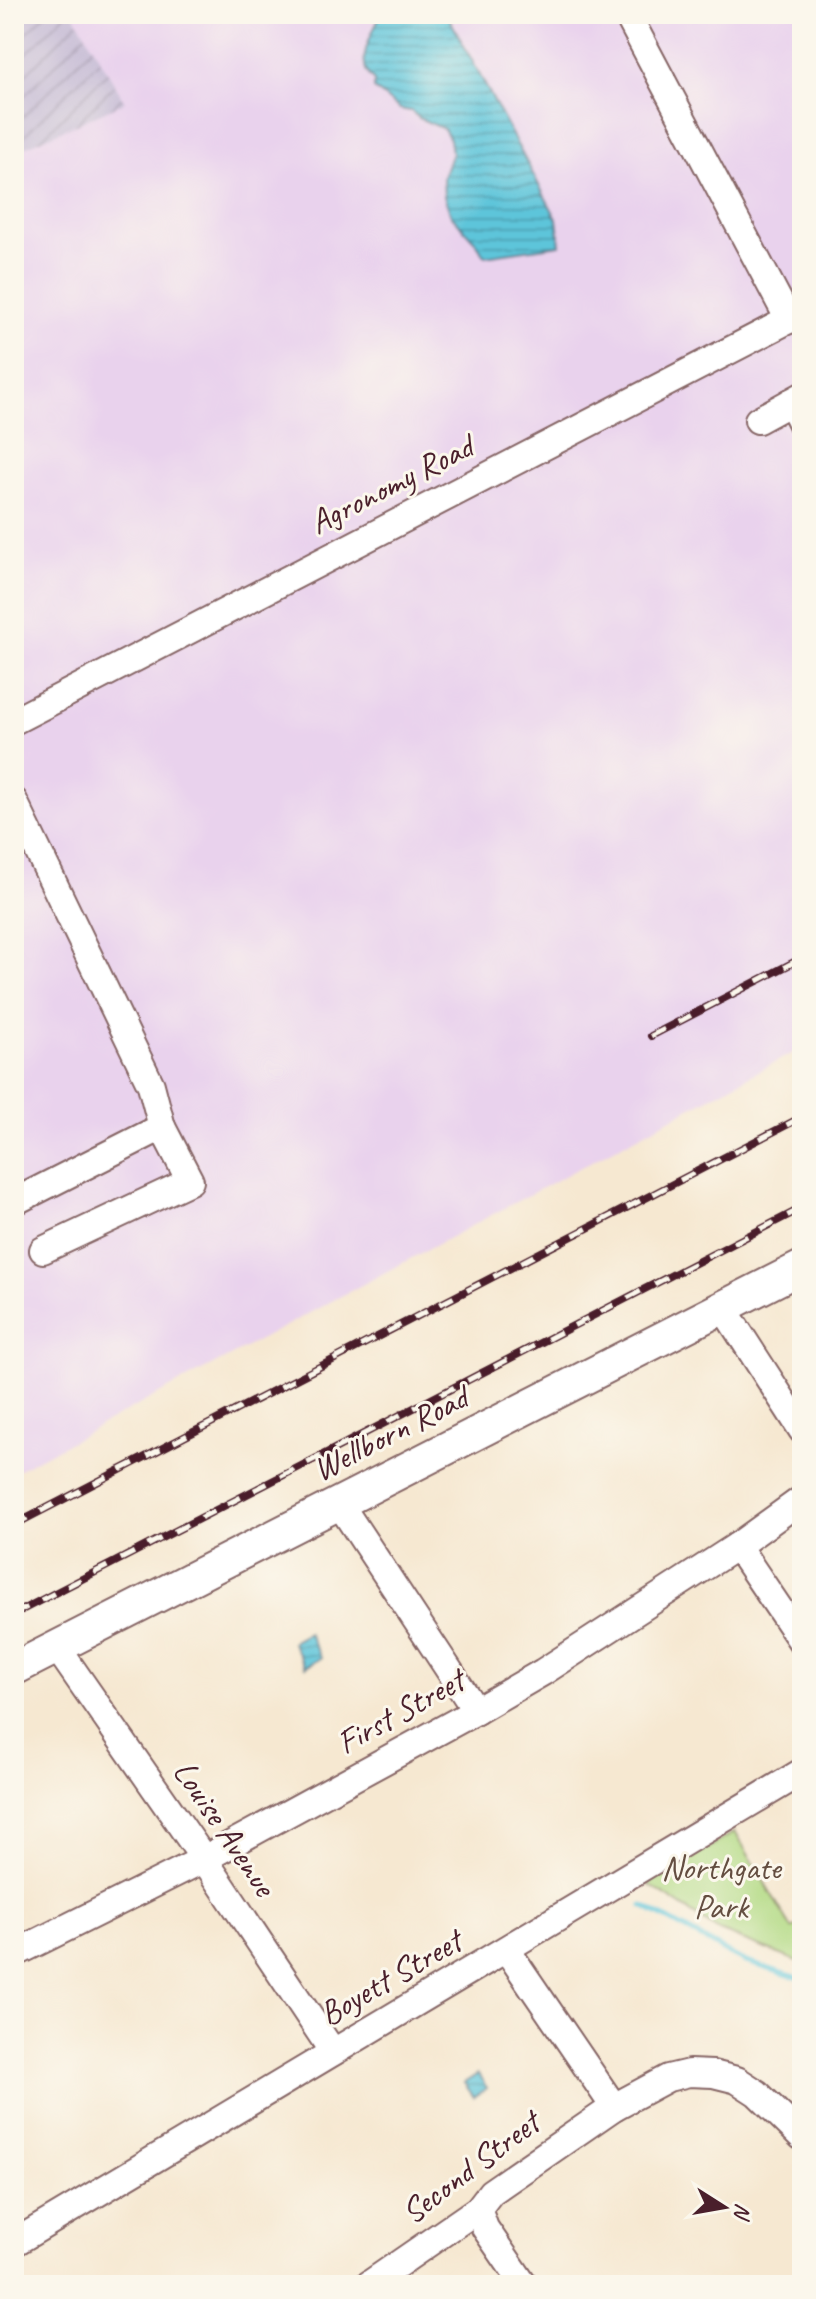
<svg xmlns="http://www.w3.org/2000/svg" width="816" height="2299" viewBox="0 0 816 2299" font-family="Caveat,sans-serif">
  <defs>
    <pattern id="industrial-furrows" width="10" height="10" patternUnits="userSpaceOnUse" patternTransform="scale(2)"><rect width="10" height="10" fill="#c9bfd7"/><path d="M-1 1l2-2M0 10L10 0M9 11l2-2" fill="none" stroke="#aea4b9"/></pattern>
    <pattern id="water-rules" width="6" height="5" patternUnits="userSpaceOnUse" patternTransform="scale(2)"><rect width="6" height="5" fill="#5dc5da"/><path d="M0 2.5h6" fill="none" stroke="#4f9fb1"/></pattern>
  </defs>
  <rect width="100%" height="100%" fill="#fbf7ec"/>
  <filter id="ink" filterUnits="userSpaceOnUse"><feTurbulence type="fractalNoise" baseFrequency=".0125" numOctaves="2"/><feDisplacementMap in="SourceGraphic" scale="16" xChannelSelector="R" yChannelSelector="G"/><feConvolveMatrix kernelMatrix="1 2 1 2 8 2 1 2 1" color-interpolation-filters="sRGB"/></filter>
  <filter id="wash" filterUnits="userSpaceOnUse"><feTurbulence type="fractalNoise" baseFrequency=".006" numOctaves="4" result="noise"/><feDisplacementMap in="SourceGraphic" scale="32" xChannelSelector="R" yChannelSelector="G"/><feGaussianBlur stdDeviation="1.8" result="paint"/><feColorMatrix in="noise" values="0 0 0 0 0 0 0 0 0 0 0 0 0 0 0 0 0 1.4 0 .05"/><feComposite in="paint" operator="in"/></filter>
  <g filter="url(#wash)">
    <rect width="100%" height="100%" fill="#f6e8d1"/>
    <path fill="#e9d2ed" d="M14,14H802V1048L14,1472Z"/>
    <path fill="url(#industrial-furrows)" d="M14,14H74L125,102L14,152Z"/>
    <path fill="#b2da84" stroke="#7e7c58" stroke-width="2" d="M735,1832L792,1929L802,1923V1963L719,1931L648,1884Z"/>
    <g fill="url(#water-rules)" stroke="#547282" stroke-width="2">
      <path d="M381,14H447L557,219L560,245L485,256L475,241L451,215L444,196L443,177L452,153L450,139L444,129L419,118L411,111L400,109L374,89V81C353,63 372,34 381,14Z"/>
      <path d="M308,1633L321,1658L305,1667L292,1642Z"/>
      <path d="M478,2074L487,2088L474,2097L464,2083Z"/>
    </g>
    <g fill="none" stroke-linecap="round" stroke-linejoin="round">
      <path stroke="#5dc5da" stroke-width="5" d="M643,1906L743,1961L802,1979"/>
    </g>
  </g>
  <g filter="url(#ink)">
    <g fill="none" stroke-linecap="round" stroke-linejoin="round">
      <defs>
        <g id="minor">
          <path d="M627,14L789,320"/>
          <path d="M791,402L802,424"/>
          <path d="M758,420L802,396"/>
          <path d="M14,721L802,313"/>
          <path d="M14,801L151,1085L162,1127L14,1202"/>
          <path d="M43,1250L190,1181L162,1127"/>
          <path d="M722,1306L802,1430"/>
          <path d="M339,1503L476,1711"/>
          <path d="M737,1546L802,1642"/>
          <path d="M56,1646L204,1859L333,2052"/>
          <path d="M507,1950L614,2107"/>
          <path d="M14,1954L204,1859L476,1711L543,1672L737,1546L802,1499"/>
          <path d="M478,2209L485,2228L524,2285"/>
          <path d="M14,2243L802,1772"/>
          <path d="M368,2285L478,2209L491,2192L614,2107L668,2078L689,2073L713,2074L737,2080L757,2093L802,2137"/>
        </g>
        <path id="major" d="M14,1669L802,1267"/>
      </defs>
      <use href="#minor" stroke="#866565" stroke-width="30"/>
      <use href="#major" stroke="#866565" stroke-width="36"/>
      <use href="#minor" stroke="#fff" stroke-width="26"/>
      <use href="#major" stroke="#fff" stroke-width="32"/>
      <defs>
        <g id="rail">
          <path d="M651,1036L802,958"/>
          <path d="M14,1525L802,1117"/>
          <path d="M14,1614L802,1208"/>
        </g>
      </defs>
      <use href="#rail" stroke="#4a1f2b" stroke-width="8"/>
      <use href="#rail" stroke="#fbf7ec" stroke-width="5" stroke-dasharray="15" stroke-linecap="butt"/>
    </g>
  </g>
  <g text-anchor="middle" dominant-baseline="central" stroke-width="6" stroke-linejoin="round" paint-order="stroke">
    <g font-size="34" fill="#4a1f2b" stroke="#fbf7ec">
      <text transform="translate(391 484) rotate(-27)">Agronomy Road</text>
      <text transform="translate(390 1433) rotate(-27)">Wellborn Road</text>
      <text transform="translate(400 1711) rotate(-29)">First Street</text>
      <text transform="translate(225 1828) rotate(56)">Louise Avenue</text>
      <text transform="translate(390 1977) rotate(-30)">Boyett Street</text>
      <text transform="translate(470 2167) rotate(-37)">Second Street</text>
    </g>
    <g font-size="34" fill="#644e41" stroke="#fbf7ec">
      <text x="721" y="1867">Northgate<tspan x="721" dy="39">Park</tspan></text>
    </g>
  </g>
  <rect width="816" height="2299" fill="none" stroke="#fbf7ec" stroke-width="48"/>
  <g transform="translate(724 2207) rotate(101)" stroke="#fbf7ec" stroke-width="6" paint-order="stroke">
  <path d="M0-6L14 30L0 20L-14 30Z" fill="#4a1f2b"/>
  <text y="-12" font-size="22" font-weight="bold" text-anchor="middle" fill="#4a1f2b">N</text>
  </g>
</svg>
